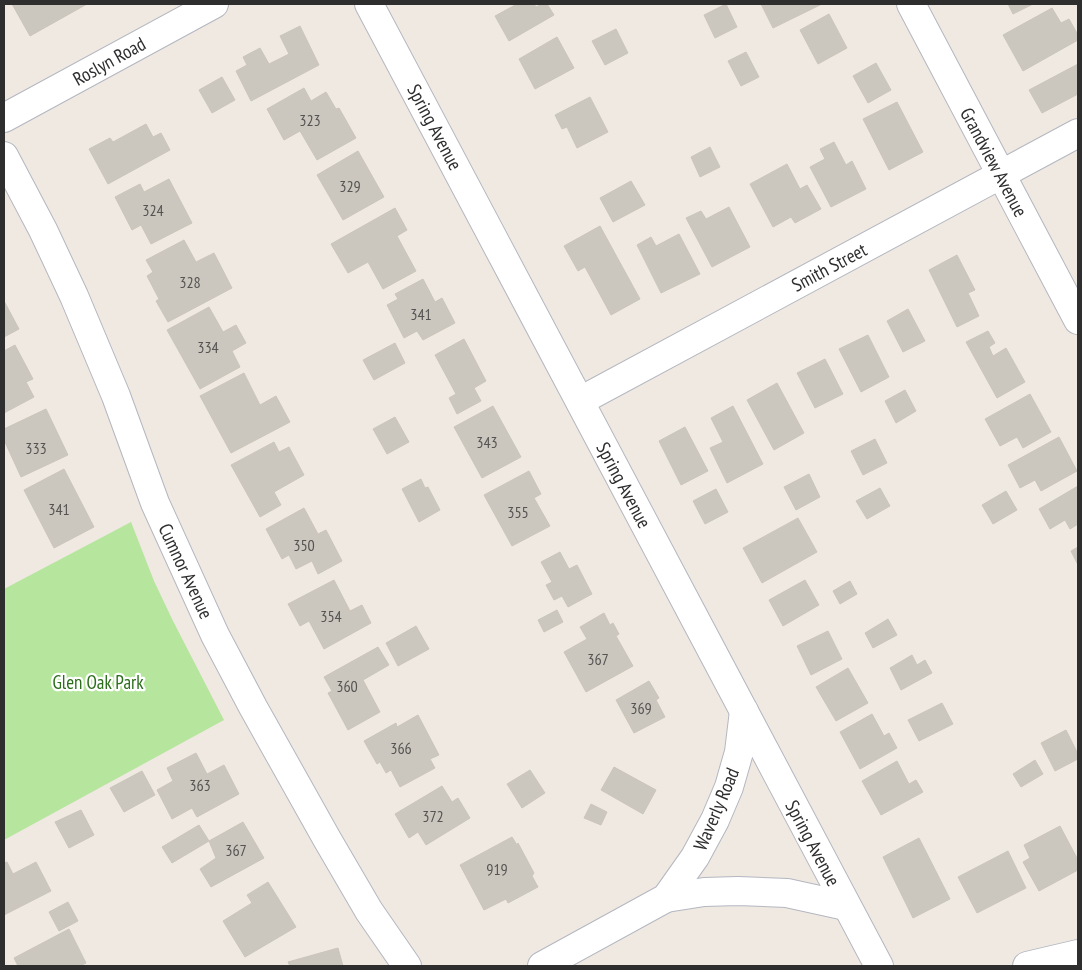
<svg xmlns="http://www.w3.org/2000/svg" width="1082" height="970" viewBox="0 0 1082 970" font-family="'PT Sans Narrow',sans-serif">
  <rect width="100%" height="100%" fill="#efe9e1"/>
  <path fill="#b6e59e" d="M131,522L154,581L173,621L224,720L4,840V589Z"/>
  <g fill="#cbc7bf" stroke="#cbc5ba">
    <path d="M12,4H87L30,36Z"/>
    <path d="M517,4H534L536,7L542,4H547L554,15L509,41L495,16Z"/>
    <path d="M726,4L737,27L715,38L704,15Z"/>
    <path d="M761,4H822L773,28Z"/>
    <path d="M1008,4H1033L1013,14Z"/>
    <path d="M1052,8L1061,23L1069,19L1078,35V40L1023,71L1003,35Z"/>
    <path d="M829,14L847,48L818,64L800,30Z"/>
    <path d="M300,26L319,65L251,101L236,71L247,65L243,57L260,48L269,64L289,54L280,36Z"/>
    <path d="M616,29L628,53L605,65L592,41Z"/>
    <path d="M557,37L574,68L535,89L519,59Z"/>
    <path d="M746,52L759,77L741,86L728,61Z"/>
    <path d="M876,63L891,90L868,103L853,76Z"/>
    <path d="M1078,64V94L1042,113L1029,90Z"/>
    <path d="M222,77L235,100L212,113L199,90Z"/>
    <path d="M304,88L311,101L326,92L336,109L339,108L356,138L317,160L300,131L284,140L267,109Z"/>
    <path d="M590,97L608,132L577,148L567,127L562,129L555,115Z"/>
    <path d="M897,102L923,152L889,170L863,119Z"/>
    <path d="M146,124L153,137L161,133L170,150L108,184L89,149L110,138L113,142Z"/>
    <path d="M834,142L846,165L852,161L866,189L831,207L810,167L825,159L820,149Z"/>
    <path d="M710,147L720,167L700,177L691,157Z"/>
    <path d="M358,151L384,197L343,220L317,175Z"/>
    <path d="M787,164L800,189L807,185L821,209L795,223L791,217L773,227L750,184Z"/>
    <path d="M169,179L192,223L151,244L141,225L132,230L115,197L140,184L144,192Z"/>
    <path d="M631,181L645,205L613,222L600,198Z"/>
    <path d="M729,207L750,247L712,267L686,218L701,211L706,219Z"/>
    <path d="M395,208L407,230L397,236L416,271L383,289L368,262L348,273L331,244Z"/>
    <path d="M600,226L640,299L611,315L585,267L578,271L564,246Z"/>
    <path d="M679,234L700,274L661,293L637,245L651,237L656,246Z"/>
    <path d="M184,240L196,262L214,253L232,288L168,322L156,301L159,299L147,276L153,272L146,260Z"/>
    <path d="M957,255L975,290L968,293L979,316L957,327L929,270Z"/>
    <path d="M423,279L435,302L442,298L455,323L423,340L417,331L404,338L387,305L398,299L395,294Z"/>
    <path d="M4,301L19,329L4,337Z"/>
    <path d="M209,307L223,332L236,325L246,343L232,351L240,367L200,389L167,330Z"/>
    <path d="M908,309L925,341L903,352L887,321Z"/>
    <path d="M988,331L995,343L989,347L993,356L1006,348L1025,382L997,398L966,342Z"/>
    <path d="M868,335L889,377L861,392L839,349Z"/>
    <path d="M464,339L486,381L474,388L481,401L457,414L449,398L456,394L435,355Z"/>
    <path d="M395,343L405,363L374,380L363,360Z"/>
    <path d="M15,345L33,379L26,382L34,397L4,413V351Z"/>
    <path d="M825,359L843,394L815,408L797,373Z"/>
    <path d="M244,373L260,405L276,396L290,422L231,453L200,396Z"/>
    <path d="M777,383L804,433L774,450L747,400Z"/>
    <path d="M905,390L916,411L896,423L885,401Z"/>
    <path d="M1030,394L1051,432L1023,448L1017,437L1000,446L985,419Z"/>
    <path d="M493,406L521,457L482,478L454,427Z"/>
    <path d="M733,406L763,464L727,483L710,448L723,442L711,418Z"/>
    <path d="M46,409L68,455L21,477L4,440V429Z"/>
    <path d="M395,417L409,442L387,454L373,429Z"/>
    <path d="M685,427L708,471L681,485L659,441Z"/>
    <path d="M1059,437L1077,471L1041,491L1035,480L1020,488L1008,465Z"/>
    <path d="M875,439L887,463L863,475L851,451Z"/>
    <path d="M274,442L279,452L289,447L304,475L274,492L281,505L260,517L231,465Z"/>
    <path d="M64,469L94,527L54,548L24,490Z"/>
    <path d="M529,471L541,494L534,498L550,526L512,546L484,495Z"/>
    <path d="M809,474L820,497L796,510L784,487Z"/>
    <path d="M421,479L425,488L428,487L440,510L419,522L402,489Z"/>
    <path d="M1078,486V524L1070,529L1065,520L1050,529L1039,509Z"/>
    <path d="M880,488L890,506L867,519L856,501Z"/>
    <path d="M716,489L728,512L705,524L693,501Z"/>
    <path d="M1006,491L1017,510L993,524L982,505Z"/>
    <path d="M304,508L318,534L326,530L342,561L318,574L312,561L296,569L289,555L282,559L266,529Z"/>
    <path d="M798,518L817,552L762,583L743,548Z"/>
    <path d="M1078,547V565L1071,551Z"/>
    <path d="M560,552L569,569L577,565L592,594L568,607L562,596L554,600L546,585L552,582L541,562Z"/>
    <path d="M334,580L350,611L362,605L371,623L324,649L309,621L300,626L288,604Z"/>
    <path d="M805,580L819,605L783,626L769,600Z"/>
    <path d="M850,581L857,594L840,604L833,591Z"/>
    <path d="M557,610L563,622L544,632L538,620Z"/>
    <path d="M604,613L610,625L613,623L619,634L616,636L633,666L586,692L564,652L587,639L580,627Z"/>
    <path d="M888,619L897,635L873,648L865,633Z"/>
    <path d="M416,626L429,649L398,666L386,643Z"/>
    <path d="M828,631L842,659L811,675L797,646Z"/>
    <path d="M378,647L389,665L363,680L380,712L348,730L328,693L332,691L324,677Z"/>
    <path d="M912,655L917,665L925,660L932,673L901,690L890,668Z"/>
    <path d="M848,668L868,703L836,721L816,687Z"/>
    <path d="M649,681L659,698L656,700L665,717L634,733L616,700Z"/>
    <path d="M942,703L953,724L919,741L908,720Z"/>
    <path d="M872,714L884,736L889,733L897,748L860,769L840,732Z"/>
    <path d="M418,715L439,755L430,759L435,768L400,787L391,770L386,773L380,762L377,764L364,741L396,723L397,727Z"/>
    <path d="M1066,730L1078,754V759L1055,771L1041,743Z"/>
    <path d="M196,753L207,774L224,765L239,794L197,817L192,808L172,819L157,790L173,781L167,768Z"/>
    <path d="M1035,760L1043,774L1021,787L1013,774Z"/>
    <path d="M897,761L909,784L916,780L923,792L881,815L862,781Z"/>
    <path d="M614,767L656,790L643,814L601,790Z"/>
    <path d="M530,770L545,793L522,808L507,784Z"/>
    <path d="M142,771L155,795L124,812L110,788Z"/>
    <path d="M442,786L452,802L458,798L470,818L426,845L418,832L409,838L395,814Z"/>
    <path d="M591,804L607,812L601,825L584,818Z"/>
    <path d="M81,810L94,835L69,848L55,822Z"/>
    <path d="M243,822L264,858L211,887L200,869L216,858L209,841Z"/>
    <path d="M199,825L209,841L172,863L162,847Z"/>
    <path d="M1060,826L1078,860V870L1039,891L1023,862L1030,858L1024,845Z"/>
    <path d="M512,837L517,845L518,843L534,873L532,876L538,887L508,903L506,899L484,910L460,865Z"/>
    <path d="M919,838L950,899L913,918L883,857Z"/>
    <path d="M1008,851L1026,888L977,913L958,877Z"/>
    <path d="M7,862L13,874L36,862L51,891L4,915V863Z"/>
    <path d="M268,882L296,927L245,957L223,921L252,903L247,895Z"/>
    <path d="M68,902L78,921L59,931L49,912Z"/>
    <path d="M69,929L86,963L80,966H18L14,958Z"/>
    <path d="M338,948L343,966H290L288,962Z"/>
  </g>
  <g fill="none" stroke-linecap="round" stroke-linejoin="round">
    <defs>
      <g id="minor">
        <path d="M369,4L879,966"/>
        <path d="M911,4L1078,320"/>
        <path d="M4,118L214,4"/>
        <path d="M4,156L43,230L74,296L116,396L155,503L215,635L253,707L327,839L369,911L407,966"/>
        <path d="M580,401L1078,133"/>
        <path d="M666,898L704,892L738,891L787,893L846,906"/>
        <path d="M542,966L666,898L695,857L715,820L729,787L739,752L744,711"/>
        <path d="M1027,966L1078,954"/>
      </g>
    </defs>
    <use href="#minor" stroke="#b4b7c1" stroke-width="30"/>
    <use href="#minor" stroke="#fff" stroke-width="28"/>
  </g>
  <g text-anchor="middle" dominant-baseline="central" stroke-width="4.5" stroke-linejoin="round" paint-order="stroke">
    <g font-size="16" fill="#555452">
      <text x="310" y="120">323</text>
      <text x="350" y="186">329</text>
      <text x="153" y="210">324</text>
      <text x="190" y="282">328</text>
      <text x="421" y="314">341</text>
      <text x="208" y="347">334</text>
      <text x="487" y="442">343</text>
      <text x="36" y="448">333</text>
      <text x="59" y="509">341</text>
      <text x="518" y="512">355</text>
      <text x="304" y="545">350</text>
      <text x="331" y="616">354</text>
      <text x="598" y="659">367</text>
      <text x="347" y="686">360</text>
      <text x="641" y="708">369</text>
      <text x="401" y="748">366</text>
      <text x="200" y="785">363</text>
      <text x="433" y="816">372</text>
      <text x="236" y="850">367</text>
      <text x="497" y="869">919</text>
    </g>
    <g font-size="19" fill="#2e2e2e" stroke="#fff">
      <text transform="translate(109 61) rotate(-29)">Roslyn Road</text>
      <text transform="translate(435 127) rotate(62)">Spring Avenue</text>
      <text transform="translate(994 162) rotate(62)">Grandview Avenue</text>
      <text transform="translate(829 267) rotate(-28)">Smith Street</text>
      <text transform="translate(624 485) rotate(62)">Spring Avenue</text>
      <text transform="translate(186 571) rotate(65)">Cumnor Avenue</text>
      <text transform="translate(716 809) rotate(-67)">Waverly Road</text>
      <text transform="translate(813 843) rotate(62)">Spring Avenue</text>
    </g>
    <g font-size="19" fill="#2c6e1b" stroke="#fff">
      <text x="98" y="682">Glen Oak Park</text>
    </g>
  </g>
  <rect width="1082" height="970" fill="none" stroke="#2e2e2e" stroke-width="10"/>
</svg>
